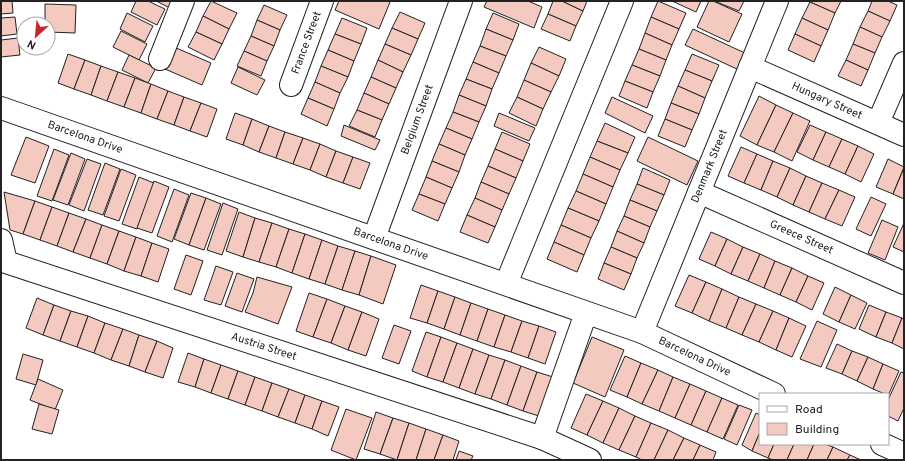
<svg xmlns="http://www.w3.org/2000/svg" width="905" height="461" viewBox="0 0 905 461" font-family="Overpass,sans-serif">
  <rect width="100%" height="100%" fill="#fff"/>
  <g fill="#f3c9c0" stroke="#222">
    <path d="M1,1H12L13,13L1,14Z"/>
    <path d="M136,1H148L165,9L157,25L131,12Z"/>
    <path d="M156,1H176L172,9Z"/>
    <path d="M211,1L237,13L229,29L203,16Z"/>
    <path d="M339,1H387L390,2L379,29L335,10Z"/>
    <path d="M487,1H528L542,7L534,28L484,7Z"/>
    <path d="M553,1H562L583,11L576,26L548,14Z"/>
    <path d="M562,1H587L583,11Z"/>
    <path d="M658,1L686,13L679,29L651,17Z"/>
    <path d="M672,1H701L696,12Z"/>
    <path d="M709,1H713L742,14L729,42L697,27Z"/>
    <path d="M714,1H744L739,11Z"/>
    <path d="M810,1H841L835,13L810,2Z"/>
    <path d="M872,1H888L897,5L890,21L868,11Z"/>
    <path d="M810,2L835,13L828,30L802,18Z"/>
    <path d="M45,4L76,5L75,33L48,32V24H45Z"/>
    <path d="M264,5L287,15L280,30L257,20Z"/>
    <path d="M868,11L890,21L882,37L860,27Z"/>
    <path d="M400,12L425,23L418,39L392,28Z"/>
    <path d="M127,13L153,26L145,42L120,29Z"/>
    <path d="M493,13L519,24L513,40L486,29Z"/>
    <path d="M548,14L576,26L570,41L541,29Z"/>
    <path d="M203,16L229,29L222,44L196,32Z"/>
    <path d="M15,17L17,34L1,36V18Z"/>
    <path d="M651,17L679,29L672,45L645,33Z"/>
    <path d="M342,18L367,28L361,44L335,34Z"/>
    <path d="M802,18L828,30L821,46L795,34Z"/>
    <path d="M257,20L280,30L274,46L251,36Z"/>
    <path d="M860,27L882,37L875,53L853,44Z"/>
    <path d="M392,28L418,39L411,55L385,44Z"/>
    <path d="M486,29L513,40L506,56L480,46Z"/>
    <path d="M693,29L747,54L739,70L685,45Z"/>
    <path d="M121,31L147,44L139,60L113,47Z"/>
    <path d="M196,32L222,44L214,60L188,47Z"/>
    <path d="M645,33L672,45L666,60L639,49Z"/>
    <path d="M335,34L361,44L354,61L328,50Z"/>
    <path d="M795,34L821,46L814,62L788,50Z"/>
    <path d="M251,36L274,46L267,61L244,51Z"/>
    <path d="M18,38L20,55L1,57V40Z"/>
    <path d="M385,44L411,55L403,72L378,60Z"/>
    <path d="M853,44L875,53L868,70L846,60Z"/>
    <path d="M480,46L506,56L499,73L473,62Z"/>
    <path d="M174,47L211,63L202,85L165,69Z"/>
    <path d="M539,47L566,59L559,76L531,63Z"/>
    <path d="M639,49L666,60L660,76L632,65Z"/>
    <path d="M328,50L354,61L348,77L321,66Z"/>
    <path d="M244,51L267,61L261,76L237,66Z"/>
    <path d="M68,54L85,60L74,89L58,83Z"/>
    <path d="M692,54L719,65L712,81L685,70Z"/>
    <path d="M129,55L156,68L148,83L122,70Z"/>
    <path d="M85,60L101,66L91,95L74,89Z"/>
    <path d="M378,60L403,72L396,88L371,77Z"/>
    <path d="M846,60L868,70L861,86L838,76Z"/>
    <path d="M473,62L499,73L492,89L466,79Z"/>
    <path d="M531,63L559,76L551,92L524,80Z"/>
    <path d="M632,65L660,76L653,92L625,81Z"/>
    <path d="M101,66L118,72L107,101L91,95Z"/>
    <path d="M321,66L348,77L340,93L315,82Z"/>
    <path d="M238,67L265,80L257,95L231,83Z"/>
    <path d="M685,70L712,81L705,98L678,86Z"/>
    <path d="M118,72L135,78L124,107L107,101Z"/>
    <path d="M371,77L396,88L389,104L364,93Z"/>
    <path d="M135,78L151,84L141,113L124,107Z"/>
    <path d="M466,79L492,89L486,106L459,95Z"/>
    <path d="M524,80L551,92L543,109L517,97Z"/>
    <path d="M625,81L653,92L647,108L619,96Z"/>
    <path d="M315,82L340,93L334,109L308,98Z"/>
    <path d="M151,84L168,91L157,119L141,113Z"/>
    <path d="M678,86L705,98L699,114L671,103Z"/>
    <path d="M168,91L184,97L174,125L157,119Z"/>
    <path d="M364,93L389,104L382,120L357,110Z"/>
    <path d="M459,95L486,106L479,122L453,112Z"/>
    <path d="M759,96L776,105L757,145L740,136Z"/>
    <path d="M184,97L201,103L190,131L174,125Z"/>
    <path d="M517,97L543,109L536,126L509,113Z"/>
    <path d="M612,97L653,116L645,133L605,113Z"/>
    <path d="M308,98L334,109L327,126L301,114Z"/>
    <path d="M201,103L217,109L207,137L190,131Z"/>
    <path d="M671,103L699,114L692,130L665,119Z"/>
    <path d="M776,105L793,113L774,152L757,145Z"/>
    <path d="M357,110L382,120L375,137L349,126Z"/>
    <path d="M453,112L479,122L472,139L446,128Z"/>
    <path d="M235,113L252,119L243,145L226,139Z"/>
    <path d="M499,113L535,128L529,141L494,126Z"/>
    <path d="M793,113L810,121L792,161L774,152Z"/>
    <path d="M252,119L269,126L259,152L243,145Z"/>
    <path d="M665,119L692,130L685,147L658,136Z"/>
    <path d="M605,123L635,137L628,153L597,141Z"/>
    <path d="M344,125L380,140L375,150L341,136Z"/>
    <path d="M810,125L826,132L813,160L797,152Z"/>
    <path d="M269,126L285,132L276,158L259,152Z"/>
    <path d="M446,128L472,139L465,155L439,144Z"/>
    <path d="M285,132L303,138L293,164L276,158Z"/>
    <path d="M502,132L530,144L523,161L495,149Z"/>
    <path d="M826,132L842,139L829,167L813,160Z"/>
    <path d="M26,137L49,146L35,183L11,175Z"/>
    <path d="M648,137L698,161L687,185L637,161Z"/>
    <path d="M303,138L320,144L310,170L293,164Z"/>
    <path d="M842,139L858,146L845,174L829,167Z"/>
    <path d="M597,141L628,153L620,170L590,157Z"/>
    <path d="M320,144L336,151L326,177L310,170Z"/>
    <path d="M439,144L465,155L459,172L432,161Z"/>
    <path d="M858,146L874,154L861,182L845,174Z"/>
    <path d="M741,147L757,154L744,183L728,176Z"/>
    <path d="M54,149L69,155L52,201L37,196Z"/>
    <path d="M495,149L523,161L516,178L488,166Z"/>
    <path d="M336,151L353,157L343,183L326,177Z"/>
    <path d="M71,153L85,159L68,205L53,200Z"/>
    <path d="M757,154L773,161L761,190L744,183Z"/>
    <path d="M353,157L370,163L360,189L343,183Z"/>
    <path d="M590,157L620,170L613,187L583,174Z"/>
    <path d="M87,159L101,164L84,211L69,205Z"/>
    <path d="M888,159L904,167L893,194L876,187Z"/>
    <path d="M432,161L459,172L452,188L426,177Z"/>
    <path d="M773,161L790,168L777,197L761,190Z"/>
    <path d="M105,163L120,169L103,215L88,210Z"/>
    <path d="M488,166L516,178L509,194L481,182Z"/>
    <path d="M643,168L670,180L664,195L637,184Z"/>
    <path d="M790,168L806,176L793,205L777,197Z"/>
    <path d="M904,168V199L893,194Z"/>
    <path d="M121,169L136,175L119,221L104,216Z"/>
    <path d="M583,174L613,187L606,204L576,191Z"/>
    <path d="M806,176L822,183L809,212L793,205Z"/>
    <path d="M139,177L154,183L137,229L122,224Z"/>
    <path d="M426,177L452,188L445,204L419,194Z"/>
    <path d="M154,181L169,187L152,233L137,228Z"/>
    <path d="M481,182L509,194L502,210L475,198Z"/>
    <path d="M822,183L839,190L825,219L809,212Z"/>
    <path d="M637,184L664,195L657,211L630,200Z"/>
    <path d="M174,189L189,195L172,242L157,236Z"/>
    <path d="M839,190L855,197L842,226L825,219Z"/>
    <path d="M576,191L606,204L599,221L568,208Z"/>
    <path d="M4,192L35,201L23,234L10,230Z"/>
    <path d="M191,193L206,198L189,245L174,239Z"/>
    <path d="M419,194L445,204L438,221L412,210Z"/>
    <path d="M871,197L886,204L871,236L856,229Z"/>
    <path d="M206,198L221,204L204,250L189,245Z"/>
    <path d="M475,198L502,210L495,227L467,215Z"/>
    <path d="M630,200L657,211L650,227L624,216Z"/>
    <path d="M35,201L52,207L40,240L23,234Z"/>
    <path d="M223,203L238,209L222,255L207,250Z"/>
    <path d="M52,207L69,213L57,246L40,240Z"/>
    <path d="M568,208L599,221L591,238L561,225Z"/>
    <path d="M239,212L255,218L243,257L226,251Z"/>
    <path d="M69,213L86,219L73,252L57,246Z"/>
    <path d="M467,215L495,227L488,243L460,232Z"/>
    <path d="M624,216L650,227L644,243L617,231Z"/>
    <path d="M255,218L272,223L259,262L243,257Z"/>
    <path d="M86,219L102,225L90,258L73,252Z"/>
    <path d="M882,220L898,227L885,260L868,253Z"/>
    <path d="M272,223L289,229L276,267L259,262Z"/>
    <path d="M904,223V252L893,247Z"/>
    <path d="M102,225L119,231L107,264L90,258Z"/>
    <path d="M561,225L591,238L584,255L554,242Z"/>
    <path d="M289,229L305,234L292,273L276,267Z"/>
    <path d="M119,231L136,237L124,271L107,264Z"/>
    <path d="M617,231L644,243L637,258L611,247Z"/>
    <path d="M711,232L727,239L715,266L699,259Z"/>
    <path d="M305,234L322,240L309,279L292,273Z"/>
    <path d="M136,237L152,243L141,276L124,271Z"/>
    <path d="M727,239L743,247L731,274L715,266Z"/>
    <path d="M322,240L338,246L325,284L309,279Z"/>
    <path d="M554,242L584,255L577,272L547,259Z"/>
    <path d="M152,243L169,249L158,282L141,276Z"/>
    <path d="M338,246L355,251L342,290L325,284Z"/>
    <path d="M611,247L637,258L631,274L604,263Z"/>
    <path d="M743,247L760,254L748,281L731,274Z"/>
    <path d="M355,251L371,256L359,295L342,290Z"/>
    <path d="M760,254L775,261L764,288L748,281Z"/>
    <path d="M186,255L203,261L191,295L174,289Z"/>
    <path d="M371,256L396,265L383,304L359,295Z"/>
    <path d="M775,261L792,268L780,295L764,288Z"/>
    <path d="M604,263L631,274L624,290L598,279Z"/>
    <path d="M216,266L233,272L221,305L204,300Z"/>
    <path d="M792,268L808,276L796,302L780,295Z"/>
    <path d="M237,273L254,279L242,312L225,306Z"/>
    <path d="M689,275L706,282L692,313L675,306Z"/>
    <path d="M808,276L824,283L812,310L796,302Z"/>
    <path d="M257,277L292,287L278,324L245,312L253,293Z"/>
    <path d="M706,282L722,289L709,321L692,313Z"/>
    <path d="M421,285L438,291L427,323L410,318Z"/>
    <path d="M835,287L851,295L839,322L823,314Z"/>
    <path d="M722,289L739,297L726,328L709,321Z"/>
    <path d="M438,291L455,297L444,329L427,323Z"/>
    <path d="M309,293L327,299L313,337L296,331Z"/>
    <path d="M851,295L867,303L855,329L839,322Z"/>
    <path d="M455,297L471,303L460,335L444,329Z"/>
    <path d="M739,297L756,304L742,335L726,328Z"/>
    <path d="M37,298L54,305L43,335L26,328Z"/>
    <path d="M327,299L345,306L331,343L313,337Z"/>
    <path d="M471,303L488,309L477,341L460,335Z"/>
    <path d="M756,304L773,311L759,342L742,335Z"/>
    <path d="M54,305L71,311L60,341L43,335Z"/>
    <path d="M869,305L886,312L876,337L859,329Z"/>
    <path d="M345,306L362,312L348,350L331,343Z"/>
    <path d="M488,309L505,315L494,347L477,341Z"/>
    <path d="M71,311L88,316L77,347L60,341Z"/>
    <path d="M773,311L789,318L776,350L759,342Z"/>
    <path d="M362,312L379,319L366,356L348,350Z"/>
    <path d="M886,312L902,318L892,343L876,337Z"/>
    <path d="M505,315L522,321L511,352L494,347Z"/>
    <path d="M88,316L105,323L94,353L77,347Z"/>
    <path d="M789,318L806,326L792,357L776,350Z"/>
    <path d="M902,318L904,319V349L892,343Z"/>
    <path d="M522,321L539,326L528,358L511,352Z"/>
    <path d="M817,321L837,330L821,367L800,359Z"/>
    <path d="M105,323L123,329L111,360L94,353Z"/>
    <path d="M394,325L411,331L399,364L382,358Z"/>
    <path d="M539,326L556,332L545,364L528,358Z"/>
    <path d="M123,329L139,335L129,366L111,360Z"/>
    <path d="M426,332L441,337L427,377L412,371Z"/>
    <path d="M139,335L157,341L145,372L129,366Z"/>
    <path d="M441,337L457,343L443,382L427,377Z"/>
    <path d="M592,337L624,350L605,397L573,383Z"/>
    <path d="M157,341L173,348L163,378L145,372Z"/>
    <path d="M457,343L473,349L459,388L443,382Z"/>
    <path d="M837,344L852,351L842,374L826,368Z"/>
    <path d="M473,349L489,355L475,394L459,388Z"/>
    <path d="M852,351L868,357L857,381L842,374Z"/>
    <path d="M188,353L204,359L195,387L178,382Z"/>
    <path d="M23,354L43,360L36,385L16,379Z"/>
    <path d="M489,355L505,360L491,399L475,394Z"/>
    <path d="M625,356L641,363L627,397L610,390Z"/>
    <path d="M868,357L883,364L873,389L857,381Z"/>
    <path d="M204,359L221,365L211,393L195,387Z"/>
    <path d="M505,360L521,366L507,405L491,399Z"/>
    <path d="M641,363L658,370L642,404L627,397Z"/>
    <path d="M883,364L899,371L888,396V394H885L873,389Z"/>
    <path d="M221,365L238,371L228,399L211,393Z"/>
    <path d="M521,366L537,372L523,411L507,405Z"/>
    <path d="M658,370L673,377L659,411L642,404Z"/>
    <path d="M238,371L255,377L245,405L228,399Z"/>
    <path d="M537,372L553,377L539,416L523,411Z"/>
    <path d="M901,372L904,373V408L898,421L888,416V400Z"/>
    <path d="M255,377L272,383L262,411L245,405Z"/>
    <path d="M673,377L690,384L675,418L659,411Z"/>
    <path d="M38,379L63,390L55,410L30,400Z"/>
    <path d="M272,383L289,389L278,417L262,411Z"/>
    <path d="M690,384L706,391L691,425L675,418Z"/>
    <path d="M289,389L305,395L295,423L278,417Z"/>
    <path d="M706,391L722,398L707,432L691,425Z"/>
    <path d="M586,394L603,401L587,435L571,428Z"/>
    <path d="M305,395L322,401L312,429L295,423Z"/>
    <path d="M722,398L738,405L723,439L707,432Z"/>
    <path d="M322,401L339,407L328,436L312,429Z"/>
    <path d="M603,401L619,408L603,443L587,435Z"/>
    <path d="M39,404L59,410L52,434L32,429Z"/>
    <path d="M739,405L752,410L737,445L724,439Z"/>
    <path d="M619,408L635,416L619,450L603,443Z"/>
    <path d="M346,409L372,418L356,460L331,450Z"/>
    <path d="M376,412L393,418L380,454L364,449Z"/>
    <path d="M756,413L760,415V432L752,451L742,445Z"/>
    <path d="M635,416L651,423L636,457L619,450Z"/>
    <path d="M393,418L409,423L397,460L380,454Z"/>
    <path d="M409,423L426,429L416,460H397Z"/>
    <path d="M651,423L668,430L654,460H642L636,457Z"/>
    <path d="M426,429L443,435L434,460H416Z"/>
    <path d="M668,430L684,438L673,460H654Z"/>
    <path d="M760,432V444H774L768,458L752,451Z"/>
    <path d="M443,435L459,441L453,460H434Z"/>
    <path d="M684,438L700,445L693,460H673Z"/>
    <path d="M774,444H794L787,460H773L768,458Z"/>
    <path d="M794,444H814L807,460H787Z"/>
    <path d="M814,444H825L833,447L827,460H807Z"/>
    <path d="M700,445L716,452L713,460H693Z"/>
    <path d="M833,447L850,455L847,460H827Z"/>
    <path d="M459,451L473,456L471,460H456Z"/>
    <path d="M850,455L861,460H847Z"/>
  </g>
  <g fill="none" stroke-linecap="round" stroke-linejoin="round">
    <defs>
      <g id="street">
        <path d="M160,59L183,1"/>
        <path id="s1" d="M750,67L904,135"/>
        <path id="s2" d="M291,85L322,1"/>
        <path id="s3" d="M1,108L642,332L774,394"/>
        <path d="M878,123L904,63"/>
        <path id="s4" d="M699,192L904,283"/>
        <path id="s5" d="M374,238L461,1"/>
        <path id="s6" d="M1,240L6,262L542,438L590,460"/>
        <path d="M506,284L622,1"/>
        <path id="s7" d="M642,332L777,1"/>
        <path d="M542,438L586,313"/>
        <path d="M882,444L904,454"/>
      </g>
    </defs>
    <use href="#street" stroke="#222" stroke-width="24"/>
    <use href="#street" stroke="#fff" stroke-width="22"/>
  </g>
  <g text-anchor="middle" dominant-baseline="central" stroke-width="3" stroke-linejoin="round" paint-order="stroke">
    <g font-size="11" fill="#222" stroke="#fff">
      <text stroke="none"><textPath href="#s2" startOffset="45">France Street</textPath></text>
      <text stroke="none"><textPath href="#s1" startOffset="84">Hungary Street</textPath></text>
      <text stroke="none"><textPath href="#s5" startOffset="126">Belgium Street</textPath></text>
      <text stroke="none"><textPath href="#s3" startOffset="89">Barcelona Drive</textPath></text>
      <text stroke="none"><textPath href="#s7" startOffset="179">Denmark Street</textPath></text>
      <text stroke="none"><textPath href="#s4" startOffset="112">Greece Street</textPath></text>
      <text stroke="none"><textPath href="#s3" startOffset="413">Barcelona Drive</textPath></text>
      <text stroke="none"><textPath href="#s6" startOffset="294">Austria Street</textPath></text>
      <text stroke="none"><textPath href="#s3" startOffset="737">Barcelona Drive</textPath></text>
    </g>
  </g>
  <rect width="905" height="461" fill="none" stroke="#222222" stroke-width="4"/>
  <rect x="759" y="393" width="130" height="52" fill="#ffffff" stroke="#a7a7a7"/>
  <rect x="767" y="406" width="20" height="6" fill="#ffffff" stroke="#a7a7a7"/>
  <text x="795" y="413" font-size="12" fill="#222222">Road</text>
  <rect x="767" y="423" width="20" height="12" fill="#f3c9c0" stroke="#a7a7a7"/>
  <text x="795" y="433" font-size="12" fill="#222222">Building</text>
  <g transform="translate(36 36) rotate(207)"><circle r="19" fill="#ffffff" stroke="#a7a7a7"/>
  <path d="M0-3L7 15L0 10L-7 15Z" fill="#c62828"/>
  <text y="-6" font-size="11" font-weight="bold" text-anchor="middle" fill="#222222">N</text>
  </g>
</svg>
